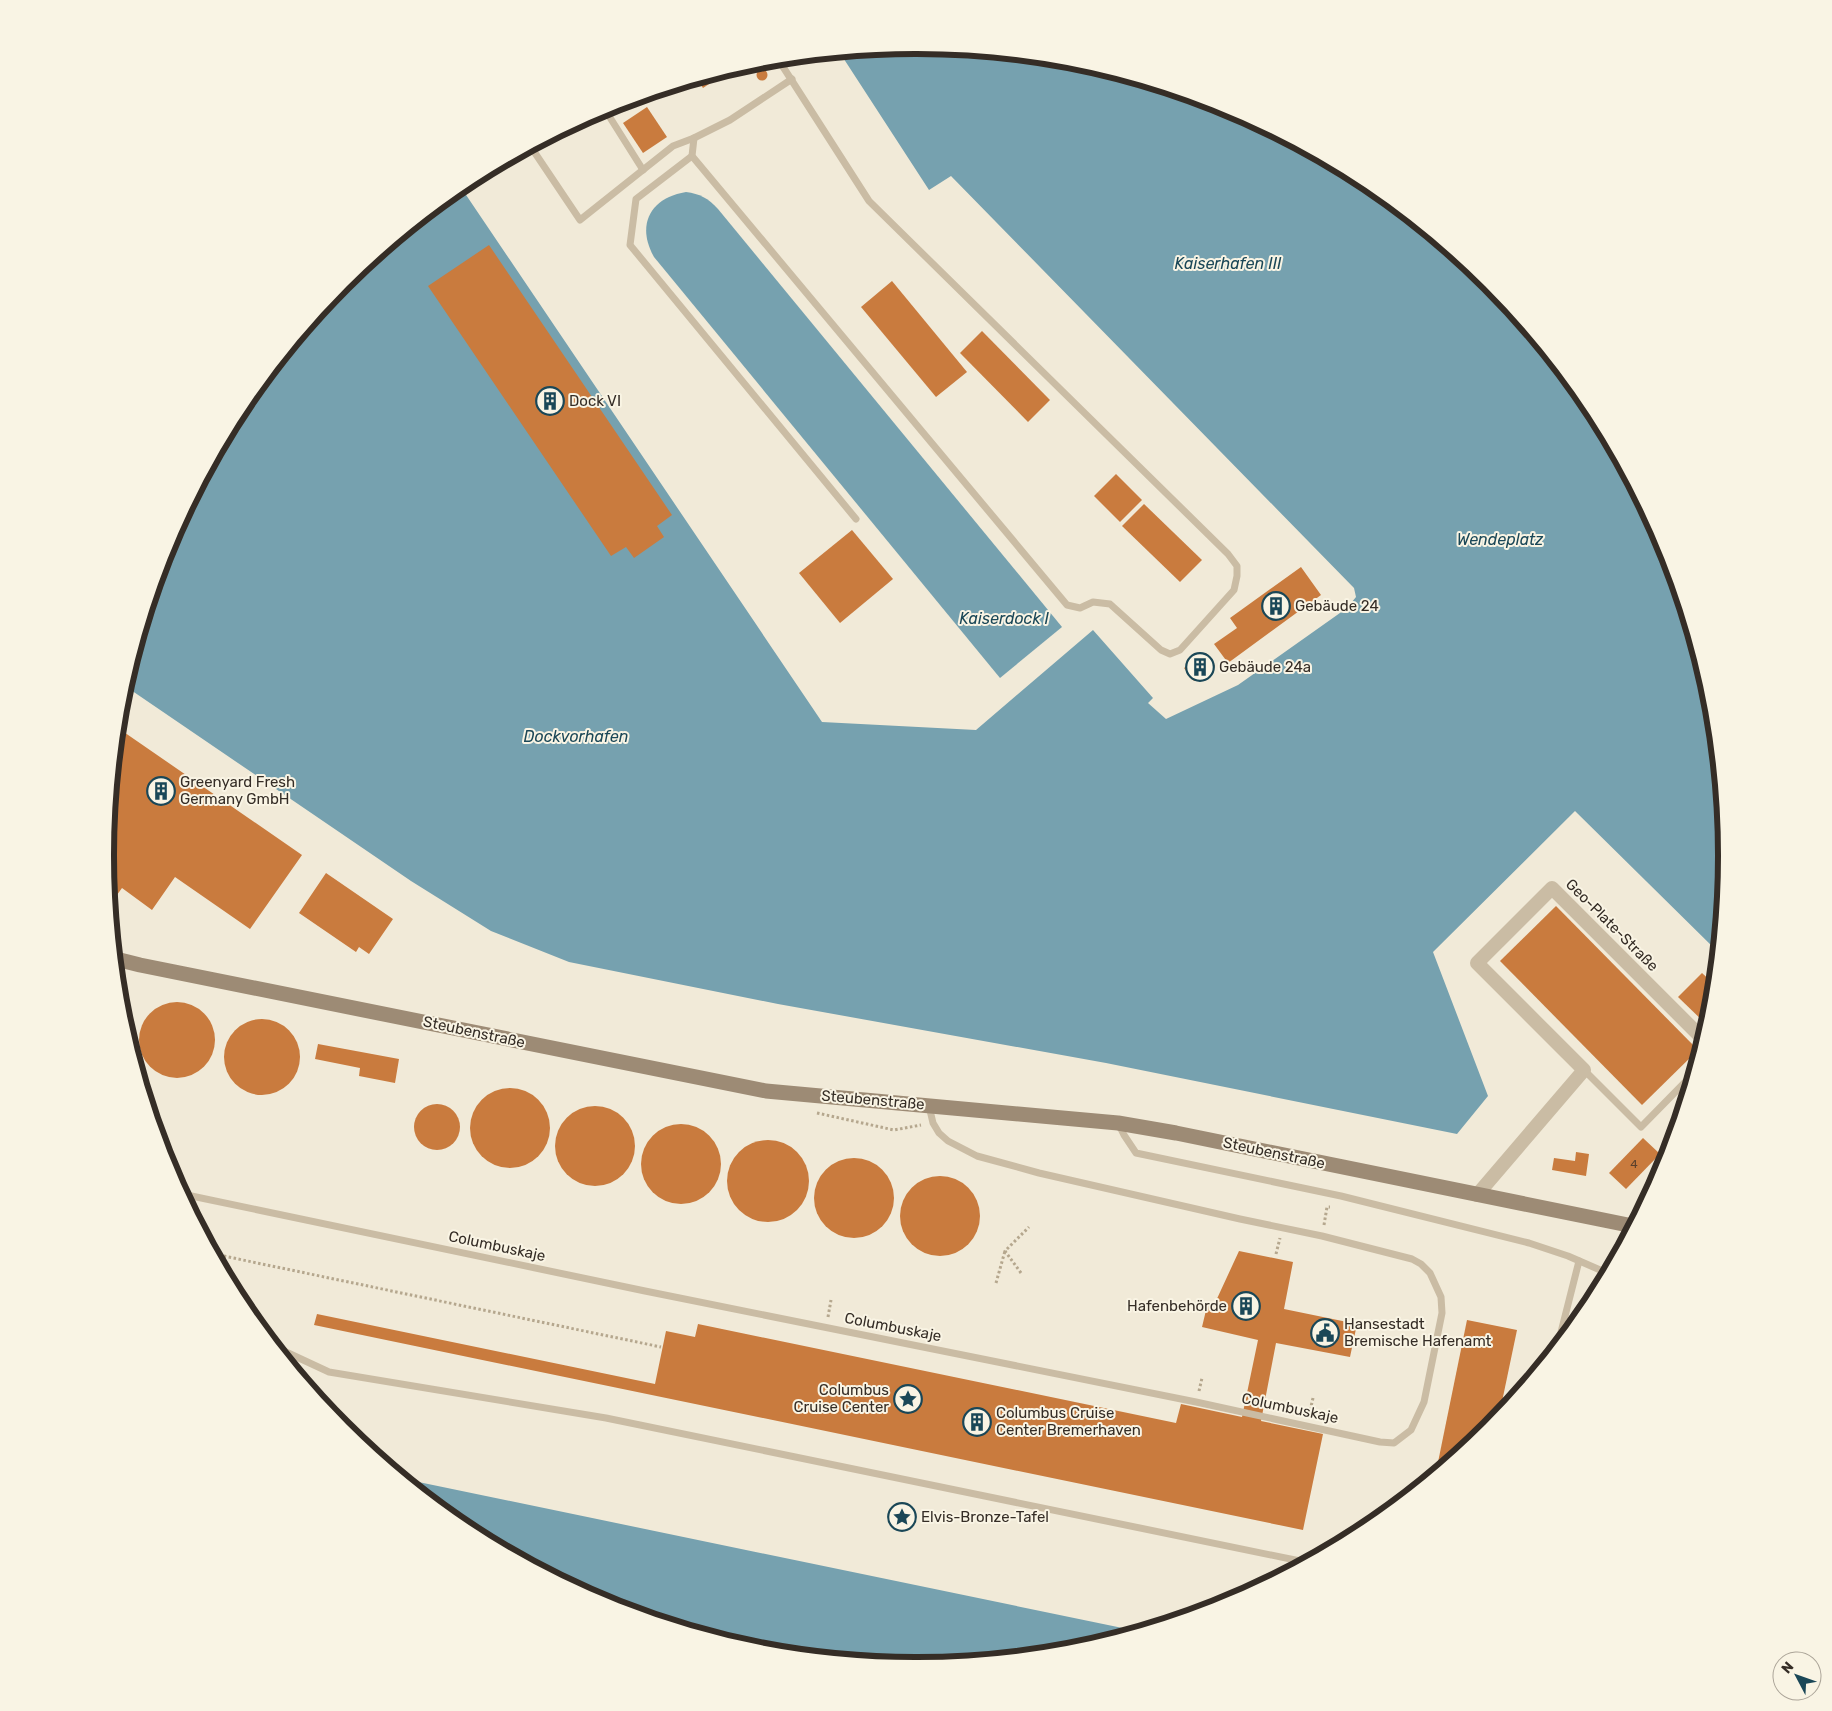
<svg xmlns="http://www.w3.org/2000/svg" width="1832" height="1711" viewBox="0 0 1832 1711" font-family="Rubik,sans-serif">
  <rect width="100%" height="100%" fill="#f1ead8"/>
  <g fill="#76a1af">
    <path d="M916,45L1074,61L1226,107L1367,182L1489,283L1590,405L1665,546L1711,698L1726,856L1717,951L1575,811L1433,952L1488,1096L1457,1134L1106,1063L778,1004L569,962L491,931L411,881L125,686L167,545L242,405L343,282L460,186L822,722L976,730L1093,630L1153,698L1148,703L1166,719L1238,685L1347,608L1356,597L1354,588L951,176L929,190L840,53Z"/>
    <path d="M686,192C700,194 708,198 718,209L1062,627L1000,678L654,257C636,225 650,198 686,192Z"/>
    <path d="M404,1479L1137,1631L1074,1650L916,1666L758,1650L606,1604L465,1529Z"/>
  </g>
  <g fill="#c97b3e">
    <path d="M733,68L703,88L697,79Z"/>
    <circle cx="762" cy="75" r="5.5"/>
    <path d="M647,107L667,137L643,153L623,123Z"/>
    <path d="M489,245L672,515L657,526L664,537L634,558L626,547L611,556L428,286Z"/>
    <path d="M892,281L967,372L936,397L861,307Z"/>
    <path d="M982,331L1050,400L1028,422L960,353Z"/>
    <path d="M1116,474L1142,500L1120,522L1094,496Z"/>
    <path d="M1144,504L1202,560L1180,582L1122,526Z"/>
    <path d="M852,530L893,579L840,623L799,573Z"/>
    <path d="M1301,567L1321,595L1228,663L1214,644L1237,628L1230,618Z"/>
    <path d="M1206,653L1215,666L1194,681L1184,668Z"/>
    <path d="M118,728L302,855L250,929L175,877L152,910L122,888L114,899L110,896L106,855Z"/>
    <path d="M326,873L393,919L369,954L359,947L356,952L299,913Z"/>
    <path d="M1556,906L1698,1050L1642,1105L1500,961Z"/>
    <path d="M1702,973L1714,984L1711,1014L1707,1025L1678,997Z"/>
    <circle cx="177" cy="1040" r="38"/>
    <circle cx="262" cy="1057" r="38"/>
    <path d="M318,1044L399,1059L395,1083L359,1076L360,1068L315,1059Z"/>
    <circle cx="510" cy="1128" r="40"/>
    <circle cx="437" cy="1127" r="23"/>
    <circle cx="595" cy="1146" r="40"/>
    <path d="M1679,1120L1673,1137L1668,1131Z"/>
    <circle cx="681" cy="1164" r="40"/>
    <path d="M1643,1138L1660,1154L1626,1189L1609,1173Z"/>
    <circle cx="768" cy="1181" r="41"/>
    <path d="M1576,1152L1589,1154L1586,1176L1552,1170L1554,1158L1575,1161Z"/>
    <circle cx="854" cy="1198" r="40"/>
    <circle cx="940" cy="1216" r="40"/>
    <path d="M1239,1251L1293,1262L1284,1309L1357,1324L1350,1357L1276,1343L1261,1421L1323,1434L1303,1530L314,1325L317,1314L655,1384L666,1331L695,1337L698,1324L1176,1423L1181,1404L1242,1417L1258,1340L1202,1327L1208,1302L1215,1303Z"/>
    <path d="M1467,1320L1517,1330L1499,1416L1489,1429L1436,1472Z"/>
  </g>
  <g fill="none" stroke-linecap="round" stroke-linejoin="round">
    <g stroke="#b5a78e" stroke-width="3" stroke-dasharray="2.5 2.5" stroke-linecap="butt">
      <path d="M817,1113L894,1130L921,1125"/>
      <path d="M1324,1225L1327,1207H1330"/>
      <path d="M214,1254L661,1347"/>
      <path d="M1276,1254L1280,1238"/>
      <path d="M1021,1273L1005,1251L1029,1227"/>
      <path d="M996,1283L1005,1251"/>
      <path d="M828,1317L831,1300"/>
      <path d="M1199,1391L1202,1378"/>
      <path d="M1309,1415L1313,1398"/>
    </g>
    <g stroke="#cabca4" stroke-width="7">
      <path d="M604,108L643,170"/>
      <path d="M694,138L692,156L1067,605L1080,608L1093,602L1110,604L1161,650L1170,654L1180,650L1234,590L1237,576V566L1228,554L869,201L778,59"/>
      <path d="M531,147L580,220L673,146L694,138L730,120L792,79"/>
      <path d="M692,156L636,199L630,245L856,519"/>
      <path d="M1584,1070L1641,1127L1692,1075"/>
      <path d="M1118,1123L1124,1135L1136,1153L1341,1196L1529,1243L1568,1256L1607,1273"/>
      <path d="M182,1194L645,1291L1196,1402L1380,1442L1394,1443L1411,1430L1424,1402L1442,1313L1441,1297L1430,1273L1421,1264L1412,1259L1322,1236L1240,1219L1039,1173L977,1156L948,1141L939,1133L933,1123L929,1106"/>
      <path d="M274,1344L286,1352L329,1372L606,1418L1305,1562"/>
      <path d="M1558,1344L1579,1261"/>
    </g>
    <path stroke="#cabca4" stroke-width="14" d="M1477,1195L1584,1070L1477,963L1552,888L1703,1039"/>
    <path stroke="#9d8b75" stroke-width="15" d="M116,959L140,965L766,1091L1118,1123L1176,1133L1633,1226"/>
  </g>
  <defs>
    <symbol id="building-ring" viewBox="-11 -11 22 22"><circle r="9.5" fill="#f9f4e4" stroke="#1a4757" stroke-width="1.5"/><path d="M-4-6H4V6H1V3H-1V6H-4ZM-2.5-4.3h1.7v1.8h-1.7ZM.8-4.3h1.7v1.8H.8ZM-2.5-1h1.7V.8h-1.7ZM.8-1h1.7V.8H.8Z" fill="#1a4757"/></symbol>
    <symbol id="civic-ring" viewBox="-11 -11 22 22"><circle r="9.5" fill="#f9f4e4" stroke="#1a4757" stroke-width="1.5"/><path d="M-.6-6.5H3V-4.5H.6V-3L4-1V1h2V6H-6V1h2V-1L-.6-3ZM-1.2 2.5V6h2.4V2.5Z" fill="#1a4757"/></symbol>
    <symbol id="sight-ring" viewBox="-11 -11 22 22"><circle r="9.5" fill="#f9f4e4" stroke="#1a4757" stroke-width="1.5"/><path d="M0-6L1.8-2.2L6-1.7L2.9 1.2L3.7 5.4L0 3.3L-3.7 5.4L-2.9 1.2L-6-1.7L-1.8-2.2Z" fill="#1a4757"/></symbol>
  </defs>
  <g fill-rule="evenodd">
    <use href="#building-ring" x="534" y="385" width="32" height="32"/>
    <use href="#building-ring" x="1260" y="590" width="32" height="32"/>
    <use href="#building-ring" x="1184" y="651" width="32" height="32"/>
    <use href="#building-ring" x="145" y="775" width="32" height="32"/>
    <use href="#building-ring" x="1230" y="1290" width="32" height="32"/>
    <use href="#civic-ring" x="1309" y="1317" width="32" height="32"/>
    <use href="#sight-ring" x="892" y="1383" width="32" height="32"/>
    <use href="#building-ring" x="961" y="1406" width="32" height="32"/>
    <use href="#sight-ring" x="886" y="1501" width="32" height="32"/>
  </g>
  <g text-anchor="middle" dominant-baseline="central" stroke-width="4" stroke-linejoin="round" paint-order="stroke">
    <g font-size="12" fill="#5a402c">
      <text x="1634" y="1164">4</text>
    </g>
    <g font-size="15" fill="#352d26" stroke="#f9f4e4" text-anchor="start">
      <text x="569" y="401">Dock VI</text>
      <text x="1295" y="606">Gebäude 24</text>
      <text x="1219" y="667">Gebäude 24a</text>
      <text x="180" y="782">Greenyard Fresh<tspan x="180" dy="17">Germany GmbH</tspan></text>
      <text x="1227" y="1306" text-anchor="end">Hafenbehörde</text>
      <text x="1344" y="1324">Hansestadt<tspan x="1344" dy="17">Bremische Hafenamt</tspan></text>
      <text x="889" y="1390" text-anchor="end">Columbus<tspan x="889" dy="17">Cruise Center</tspan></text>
      <text x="996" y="1413">Columbus Cruise<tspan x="996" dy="17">Center Bremerhaven</tspan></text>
      <text x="921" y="1517">Elvis-Bronze-Tafel</text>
    </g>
    <g font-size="15" fill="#352d26" stroke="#f9f4e4">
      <text transform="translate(1612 925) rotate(45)">Geo-Plate-Straße</text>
      <text transform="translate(474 1032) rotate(12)">Steubenstraße</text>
      <text transform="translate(873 1100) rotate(5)">Steubenstraße</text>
      <text transform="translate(1274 1153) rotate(12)">Steubenstraße</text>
      <text transform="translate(497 1246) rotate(12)">Columbuskaje</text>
      <text transform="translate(893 1327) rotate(11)">Columbuskaje</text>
      <text transform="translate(1290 1408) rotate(12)">Columbuskaje</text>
    </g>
    <g font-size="16" font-style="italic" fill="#1a4757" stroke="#f9f4e4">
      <text x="1228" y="263">Kaiserhafen III</text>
      <text x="1500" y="539">Wendeplatz</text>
      <text x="1004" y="618">Kaiserdock I</text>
      <text x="576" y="736">Dockvorhafen</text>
    </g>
  </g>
  <path d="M0 0H1832V1711H0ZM915 54H917A801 801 0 0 1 1718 855V856A801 801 0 0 1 917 1657H915A801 801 0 0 1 114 856V855A801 801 0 0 1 915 54Z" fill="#f9f4e4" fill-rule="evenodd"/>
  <path fill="none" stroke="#352d26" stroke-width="6" d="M915 54H917A801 801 0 0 1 1718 855V856A801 801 0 0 1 917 1657H915A801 801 0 0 1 114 856V855A801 801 0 0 1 915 54Z"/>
  <g transform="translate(1797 1676) rotate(311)"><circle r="24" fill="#f9f4e4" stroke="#aba498"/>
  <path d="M0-4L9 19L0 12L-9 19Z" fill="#1a4757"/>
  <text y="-8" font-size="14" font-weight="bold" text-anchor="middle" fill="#352d26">N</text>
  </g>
</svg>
